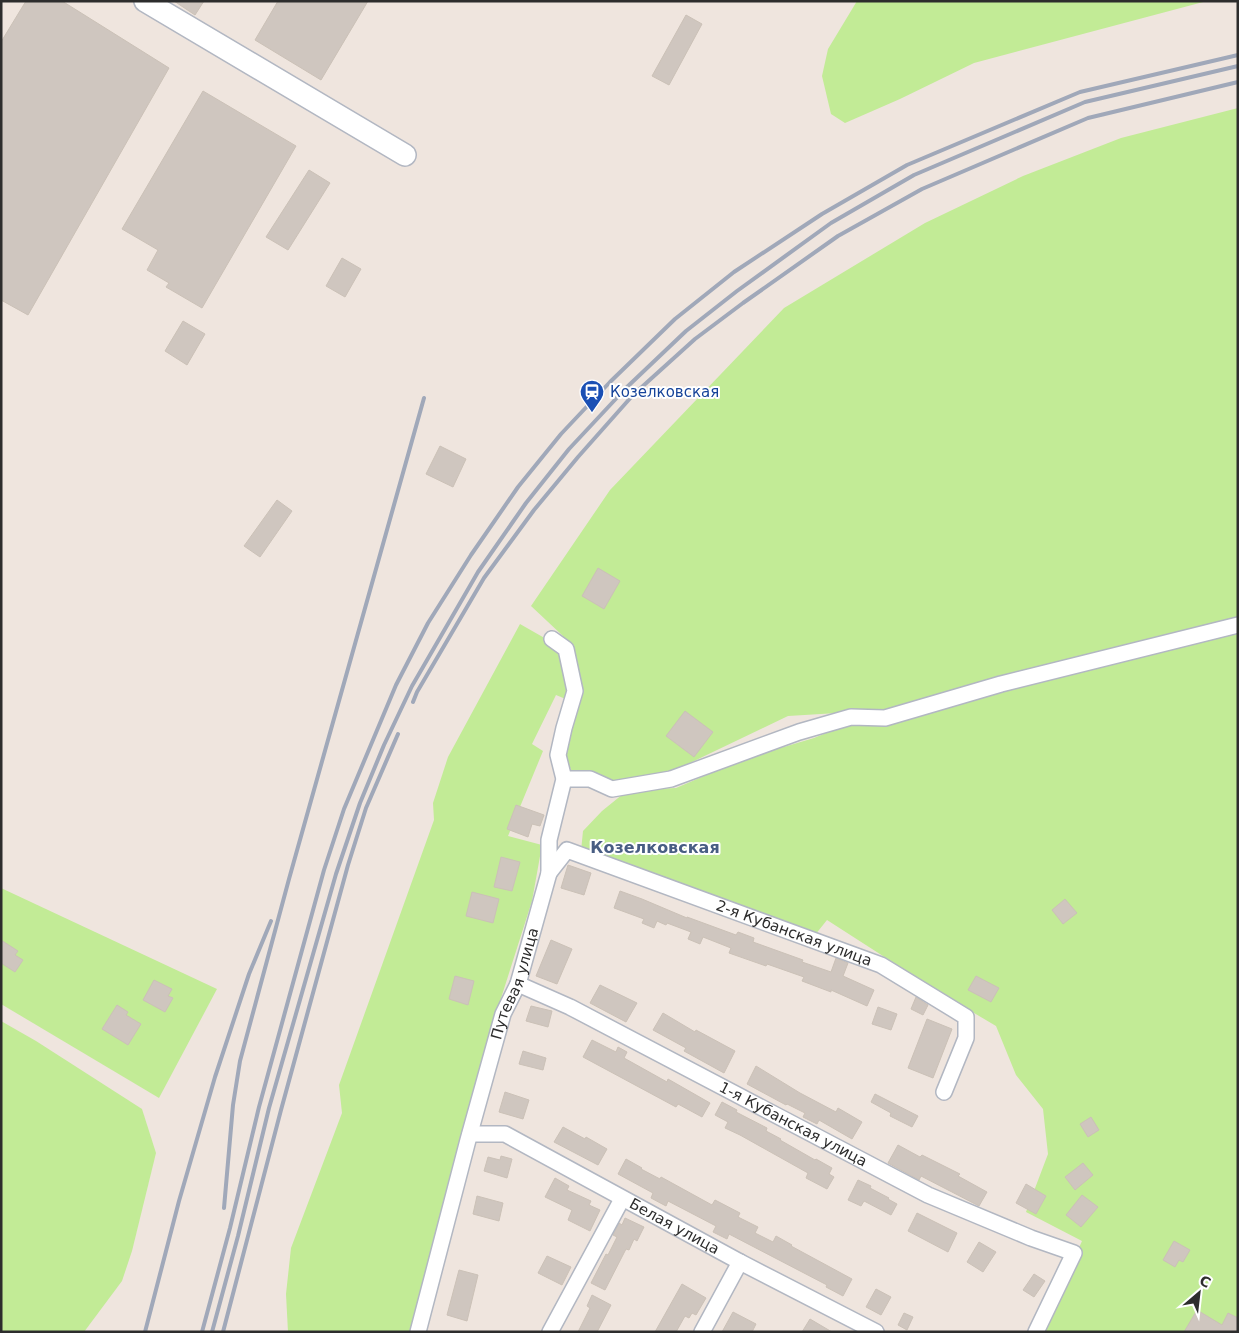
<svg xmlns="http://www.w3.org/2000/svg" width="1239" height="1333" viewBox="0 0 1239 1333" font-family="'DejaVu Sans',sans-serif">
  <rect width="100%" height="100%" fill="#efe5de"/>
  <g fill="#c2eb96">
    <path d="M857,1H1207L974,63L900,99L845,123L831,114L822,76L828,49Z"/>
    <path d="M1238,108V619L887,710L788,716L667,774L614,782L571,770L564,754L581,683L563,636L531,606L610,490L784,308L925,223L1023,176L1121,138Z"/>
    <path d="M520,624L555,644L566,668L568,700L556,695L532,744L543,751L508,836L542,845L532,901L496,1014L411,1332H288L286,1294L291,1248L342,1113L339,1085L434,820L433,803L448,757Z"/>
    <path d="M1238,633V1332H1041L1082,1241L1026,1212L1048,1154L1043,1109L1016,1075L996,1026L942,994L827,920L815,935L581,851L583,831L602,811L623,794L651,789L676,788L744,759L814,738L858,720L886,726L1011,688Z"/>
    <path d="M1,888L217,989L159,1098L1,1004Z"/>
    <path d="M1,1021L36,1041L142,1109L156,1153L132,1251L122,1281L84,1332H1Z"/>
  </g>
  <g fill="#cfc6bf" stroke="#cbc1b7">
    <path d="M26,1H62L169,68L28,315L1,300V42Z"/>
    <path d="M174,1H204L195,15Z"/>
    <path d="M278,1H368L321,80L255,40Z"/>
    <path d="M686,15L702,24L669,85L652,76Z"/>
    <path d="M203,91L296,146L202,308L166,287L169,283L147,270L158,250L122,229Z"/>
    <path d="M309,170L330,183L288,250L266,237Z"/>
    <path d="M342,258L361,269L345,297L326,286Z"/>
    <path d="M183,321L205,334L187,365L165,351Z"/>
    <path d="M440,446L466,459L453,487L426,474Z"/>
    <path d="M277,500L292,511L260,557L244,546Z"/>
    <path d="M598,568L620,581L604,609L582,596Z"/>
    <path d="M685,711L713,732L694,757L666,736Z"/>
    <path d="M516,805L544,815L540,826L532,824L528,837L507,829Z"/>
    <path d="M501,857L520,862L512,891L494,887Z"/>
    <path d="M568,865L591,873L584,895L561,888Z"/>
    <path d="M620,891L642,899L687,918V917L736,935L738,932L754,938L753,942L803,960L802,962L831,972L836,958L848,963L843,976L874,990L867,1006L831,990V992L802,981L804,977L767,964L766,966L729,953L731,948L703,937L700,944L688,939L691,932L667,923L666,925L657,921L654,928L642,923L644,919L614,908Z"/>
    <path d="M472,892L499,899L493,923L466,916Z"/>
    <path d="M1065,899L1077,913L1063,924L1052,910Z"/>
    <path d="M1,940L18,951L15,955L23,960L15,972L1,963Z"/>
    <path d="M551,940L572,949L557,984L536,976Z"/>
    <path d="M455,976L474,981L468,1005L449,999Z"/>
    <path d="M976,976L999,988L991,1002L968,990Z"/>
    <path d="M154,980L172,989L168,996L173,998L165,1012L143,1000Z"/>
    <path d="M600,985L637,1003L626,1022L590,1003Z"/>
    <path d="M916,997L928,1005L923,1015L911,1009Z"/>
    <path d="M117,1005L128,1012L126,1015L141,1024L128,1045L102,1029Z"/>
    <path d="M531,1006L552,1011L548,1027L526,1021Z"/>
    <path d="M878,1007L897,1014L891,1030L872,1024Z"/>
    <path d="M663,1013L695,1032L696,1030L735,1051L724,1073L684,1051L686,1048L653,1030Z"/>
    <path d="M927,1019L952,1029L933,1078L908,1068Z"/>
    <path d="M592,1040L616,1052L618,1047L627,1052L624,1058L667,1082L668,1079L710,1103L702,1117L678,1104L676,1107L583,1057Z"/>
    <path d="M523,1051L546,1058L543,1070L519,1064Z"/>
    <path d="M756,1066L800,1093L836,1112L838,1108L862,1122L852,1139L819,1120L817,1124L803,1117L805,1113L787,1104L786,1105L747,1084Z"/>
    <path d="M505,1092L529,1100L523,1119L499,1112Z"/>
    <path d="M875,1094L918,1116L912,1127L890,1116L891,1113L871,1102Z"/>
    <path d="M722,1102L737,1110L736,1112L767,1128L766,1131L781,1139L780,1140L815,1160L816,1159L832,1168L829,1174L834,1177L827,1189L806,1178L808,1173L740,1135L725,1128L728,1122L715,1115Z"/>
    <path d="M1091,1117L1099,1130L1088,1137L1080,1124Z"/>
    <path d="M563,1127L585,1139L586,1137L607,1149L598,1165L554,1142Z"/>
    <path d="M898,1145L920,1157L922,1155L960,1174L958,1176L987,1192L979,1206L921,1176L919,1180L888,1163Z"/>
    <path d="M501,1156L512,1159L507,1178L484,1171L488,1157L500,1160Z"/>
    <path d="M626,1159L642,1168L641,1169L660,1179L661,1177L712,1205L715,1200L740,1213L738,1217L758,1227L755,1233L773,1242L776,1236L792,1245L791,1246L852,1279L843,1296L826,1287L827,1285L729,1234L727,1239L713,1232L716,1226L668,1201L666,1206L651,1198L653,1193L618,1174Z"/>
    <path d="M1083,1163L1093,1175L1075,1190L1065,1177Z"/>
    <path d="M555,1178L569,1186L567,1190L591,1201L589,1205L600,1210L590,1231L568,1220L572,1210L545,1197Z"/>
    <path d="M858,1180L871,1186L870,1188L889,1198L888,1199L897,1204L891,1215L864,1201L861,1206L848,1200Z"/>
    <path d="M1026,1184L1046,1196L1036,1214L1016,1203Z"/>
    <path d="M1082,1195L1098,1207L1081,1227L1066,1215Z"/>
    <path d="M477,1196L503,1203L499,1221L473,1214Z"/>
    <path d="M917,1213L957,1233L948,1252L908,1231Z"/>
    <path d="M625,1218L644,1227L637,1241L634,1239L629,1250L626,1249L605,1290L591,1283L606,1254L608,1255L617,1237L613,1235L619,1223L622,1225Z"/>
    <path d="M1174,1241L1190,1250L1183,1262L1179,1260L1175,1267L1163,1260Z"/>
    <path d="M979,1242L996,1252L983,1272L967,1262Z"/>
    <path d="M547,1256L571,1267L562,1285L538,1273Z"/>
    <path d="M459,1270L478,1275L467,1321L447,1315Z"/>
    <path d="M1034,1274L1045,1281L1034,1297L1023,1290Z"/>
    <path d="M682,1284L706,1298L696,1315L692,1313L689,1318L685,1316L676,1332H655Z"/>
    <path d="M876,1289L891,1297L881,1315L866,1307Z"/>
    <path d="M592,1295L611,1305L597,1332H578L590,1308L587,1306Z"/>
    <path d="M1197,1310L1222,1325L1228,1313L1238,1318V1332H1184Z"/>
    <path d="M733,1312L756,1324L752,1332H722Z"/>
    <path d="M904,1313L913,1317L907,1330L898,1325Z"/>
    <path d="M810,1319L832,1332H802Z"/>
  </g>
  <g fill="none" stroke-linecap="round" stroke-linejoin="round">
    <defs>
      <g id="street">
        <path d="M564,779H590L612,789L671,779L799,732L851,717L885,718L1001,684L1238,625"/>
        <path id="s1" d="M549,873L567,850L881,965L966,1017V1038L944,1092"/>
        <path id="s2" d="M518,984L570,1007L928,1195L1031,1238L1074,1253L1036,1332"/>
        <path id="s3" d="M470,1134H505L740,1262L876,1332"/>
        <path id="s4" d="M418,1332L468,1140L503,1014L518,984L549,873V840L564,779L558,755L564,728L575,691L566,649L552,639"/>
        <path d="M550,1332L622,1199"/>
        <path d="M702,1332L740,1262"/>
      </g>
      <path id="secondary" d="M145,1L405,155"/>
    </defs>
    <use href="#street" stroke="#b2b7c2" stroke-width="18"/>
    <use href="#secondary" stroke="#b2b7c2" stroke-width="24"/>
    <use href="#street" stroke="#fff" stroke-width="15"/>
    <use href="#secondary" stroke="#fff" stroke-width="21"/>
    <g stroke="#a0a8b9" stroke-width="4">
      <path d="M413,702L417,692L484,578L534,510L578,457L633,395L695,339L743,303L838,236L922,189L1088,118L1238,82"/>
      <path d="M224,1208L233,1105L240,1061L289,879L424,398"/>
      <path d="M145,1332L179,1201L215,1077L249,974L271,921"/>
      <path d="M202,1332L230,1228L259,1107L324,870L344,809L396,685L428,623L471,555L518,487L561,434L610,382L675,319L734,272L822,214L907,165L1080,92L1238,55"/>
      <path d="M212,1332L238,1236L269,1108L336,874L360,803L384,745L412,686L478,572L526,503L569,449L626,388L686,331L737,291L831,223L914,175L1085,102L1238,66"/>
      <path d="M223,1332L281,1110L348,865L366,808L398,734"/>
    </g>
  </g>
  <defs>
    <symbol id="station-pin" viewBox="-11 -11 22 30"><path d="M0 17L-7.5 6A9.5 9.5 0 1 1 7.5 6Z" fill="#1a4fb4" stroke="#fff"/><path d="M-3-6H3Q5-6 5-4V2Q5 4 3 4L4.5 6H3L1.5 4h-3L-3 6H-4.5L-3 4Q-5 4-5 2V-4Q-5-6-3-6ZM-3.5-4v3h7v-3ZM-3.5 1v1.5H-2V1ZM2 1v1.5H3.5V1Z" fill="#fff"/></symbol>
  </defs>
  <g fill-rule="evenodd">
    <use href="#station-pin" x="578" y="378" width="28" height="38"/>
  </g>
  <g text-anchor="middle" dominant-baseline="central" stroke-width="4" stroke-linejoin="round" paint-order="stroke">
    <g font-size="15" fill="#164399" stroke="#fff" text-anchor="start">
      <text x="610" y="392">Козелковская</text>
    </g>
    <g font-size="15" fill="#2d2d2d" stroke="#fff">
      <text stroke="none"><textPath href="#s1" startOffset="271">2-я Кубанская улица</textPath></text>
      <text stroke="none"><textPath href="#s4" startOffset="362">Путевая улица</textPath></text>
      <text stroke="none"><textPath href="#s2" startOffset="309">1-я Кубанская улица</textPath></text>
      <text stroke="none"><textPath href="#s3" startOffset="228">Белая улица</textPath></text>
    </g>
    <g font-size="16" font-weight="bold" fill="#485d83" stroke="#fff">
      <text x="655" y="847">Козелковская</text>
    </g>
  </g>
  <rect width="1239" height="1333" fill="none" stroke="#2d2d2d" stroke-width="5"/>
  <g transform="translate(1199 1293) rotate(28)" stroke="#ffffff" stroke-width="4" paint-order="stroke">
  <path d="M0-4L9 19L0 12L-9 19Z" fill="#2d2d2d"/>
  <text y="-8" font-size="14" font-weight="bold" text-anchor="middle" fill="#2d2d2d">С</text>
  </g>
</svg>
